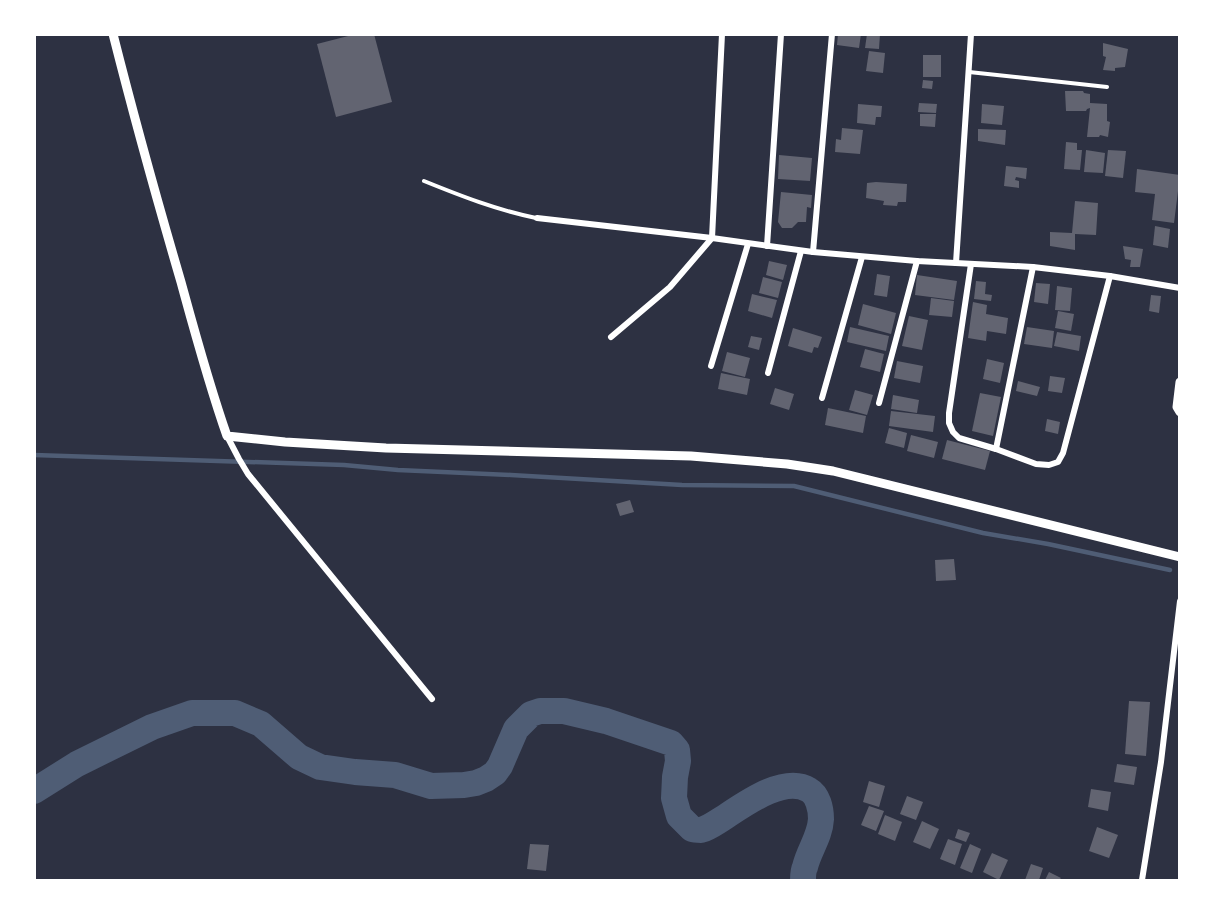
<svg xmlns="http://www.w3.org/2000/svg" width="1214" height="915" viewBox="0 0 1214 915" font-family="'Noto Sans',sans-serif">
  <rect width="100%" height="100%" fill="#2d3142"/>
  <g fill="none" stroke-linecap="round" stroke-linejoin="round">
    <path stroke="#4f5d75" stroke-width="4.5" d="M34,455L344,465L398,470L511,475L682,485L794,486L983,533L1048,544L1170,570"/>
    <path stroke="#4f5d75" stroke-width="26" d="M34,791L77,764L152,727L192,713H235L261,724L299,757L320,767L355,772L395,775L431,786L464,785L476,783L486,779L495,773L500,766L516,729L531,714L540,711H564L606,721L671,743L677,750L678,761L675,777L674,798L679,816L692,829C695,830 698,830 701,830C709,828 718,821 725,817C746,803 785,775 809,790C818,795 821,809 821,819C820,837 809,850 805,867C803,871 803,876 803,880"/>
  </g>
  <g fill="#626471">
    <path d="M356,34H374L392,102L336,117L317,44Z"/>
    <path d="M838,34H861L859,48L837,45Z"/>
    <path d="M867,34H880L879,49L865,48Z"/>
    <path d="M1103,43L1128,49L1125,67L1115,68V71L1103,70L1106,57L1103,56Z"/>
    <path d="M869,51L885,53L883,73L866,71Z"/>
    <rect x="923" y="55" width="18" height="22"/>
    <path d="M923,80L933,81L932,89L922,88Z"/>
    <path d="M1065,91H1083L1084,93L1090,94V103L1107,104V121L1110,122L1108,137L1100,135L1099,137H1087L1090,108L1087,109L1086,111H1066Z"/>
    <path d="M919,103L937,104L936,113L918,112Z"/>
    <path d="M858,104L882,106L881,117H876L875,125L857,123Z"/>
    <path d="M982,104L1004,106L1002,125L981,123Z"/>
    <path d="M920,114H936L935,127L920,126Z"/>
    <path d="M842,128L863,130L860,154L835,152L836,139L841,140Z"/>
    <path d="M978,129L1006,130L1005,145L978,141Z"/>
    <path d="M1066,142L1077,143V150H1082L1080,170L1064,169Z"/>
    <path d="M1086,150L1105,153L1103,173L1084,172Z"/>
    <path d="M1108,150L1126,151L1123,178L1105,176Z"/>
    <path d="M779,155L812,158L810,181L778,179Z"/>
    <path d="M1006,166L1027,168L1026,179L1016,177L1015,180L1019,181V188L1004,186Z"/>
    <path d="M1137,169L1180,175L1174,223L1152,220L1155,194L1135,192Z"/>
    <path d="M876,182L907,184L906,202H898L897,206L883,205L884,201L866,198L867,183Z"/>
    <path d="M781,192L812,195L811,208L807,207L806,222H798L792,228H782L778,222Z"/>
    <path d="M1075,201L1098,203L1096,235L1075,234V250L1050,246V232L1072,233Z"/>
    <path d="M1155,226L1170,229L1168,248L1153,245Z"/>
    <path d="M1123,246L1143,249L1140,267H1130L1131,260L1125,259Z"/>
    <path d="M769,261L787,265L783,280L766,275Z"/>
    <path d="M877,274L890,276L887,297L874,295Z"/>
    <path d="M917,275L957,281L954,300L915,295Z"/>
    <path d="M763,277L782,282L778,298L759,293Z"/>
    <path d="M976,281L986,282L985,294L992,295L991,301L974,299Z"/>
    <path d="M1036,283L1050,284L1048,304L1034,302Z"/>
    <path d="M1057,286L1072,288L1070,311L1055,310Z"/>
    <path d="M752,294L777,300L772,318L748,311Z"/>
    <path d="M1151,295L1161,296L1159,313L1149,311Z"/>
    <path d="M931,298L954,301L952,317L929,315Z"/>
    <path d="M973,302L987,305L986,314L1008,318L1006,334L987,331L986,341L968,338Z"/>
    <path d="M863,304L896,313L891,334L858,325Z"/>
    <path d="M1058,311L1074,314L1071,331L1055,328Z"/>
    <path d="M909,316L928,320L922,350L902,346Z"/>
    <path d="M850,327L889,336L886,351L847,342Z"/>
    <path d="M1027,327L1054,331L1052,348L1024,344Z"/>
    <path d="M793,328L822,337L818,348L814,347L812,353L788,346Z"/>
    <path d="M1057,332L1081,336L1079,351L1054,346Z"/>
    <path d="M751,336L762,338L759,350L748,347Z"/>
    <path d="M865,349L884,354L880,372L860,367Z"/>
    <path d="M727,352L750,358L745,377L722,371Z"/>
    <path d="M987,359L1004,363L1000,383L983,379Z"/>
    <path d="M897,361L923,366L920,383L894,378Z"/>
    <path d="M721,373L750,379L747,395L718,389Z"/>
    <path d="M1050,376L1065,378L1062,393L1048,391Z"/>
    <path d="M1018,381L1040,387L1037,396L1016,391Z"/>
    <path d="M775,388L794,394L789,410L770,404Z"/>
    <path d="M855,390L873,395L867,415L849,410Z"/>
    <path d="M980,393L1001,397L993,436L972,431Z"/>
    <path d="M893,395L919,400L917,413L891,409Z"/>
    <path d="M828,408L866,416L863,433L825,425Z"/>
    <path d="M891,411L935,416L933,432L889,426Z"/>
    <path d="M1047,419L1060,422L1058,434L1045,431Z"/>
    <path d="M889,428L907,433L904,448L885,443Z"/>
    <path d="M911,435L938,442L934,458L907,451Z"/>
    <path d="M947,440L990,451L985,470L942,459Z"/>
    <path d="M630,500L634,512L620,516L616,504Z"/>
    <path d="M954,559L956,580L936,581L935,560Z"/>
    <path d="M1129,701L1150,702L1146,756L1125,754Z"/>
    <path d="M1117,764L1137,767L1134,785L1114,782Z"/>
    <path d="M869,781L885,786L879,807L863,802Z"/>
    <path d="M1091,789L1111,792L1108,811L1088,807Z"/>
    <path d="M907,796L923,802L916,820L900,814Z"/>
    <path d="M869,806L884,811L876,831L861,825Z"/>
    <path d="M885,815L902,822L895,841L878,834Z"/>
    <path d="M922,821L939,829L930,849L913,842Z"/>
    <path d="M1097,827L1118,835L1109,858L1089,851Z"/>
    <path d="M958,829L970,833L966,842L955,838Z"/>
    <path d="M948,839L962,844L955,865L940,859Z"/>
    <path d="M530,844L549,845L546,871L527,869Z"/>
    <path d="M970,844L981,849L972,873L960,868Z"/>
    <path d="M992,853L1008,860L999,880L983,872Z"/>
    <path d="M1031,864L1043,868L1039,880H1025Z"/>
    <path d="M1049,872L1061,878L1059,880H1045Z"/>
  </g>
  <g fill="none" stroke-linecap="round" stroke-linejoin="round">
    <g stroke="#fff" stroke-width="4">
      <path d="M969,72L1107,87"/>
      <path d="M424,181C461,196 497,210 536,218"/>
    </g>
    <g stroke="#fff" stroke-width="6">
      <path d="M537,218L712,238L813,252L917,261L1033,267L1110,276L1180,288"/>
      <path d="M767,246L781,34"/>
      <path d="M813,252L832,34"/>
      <path d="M956,263L971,34"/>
      <path d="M971,264L949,413V423L953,432L959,438L996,449L1036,464L1049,465L1058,462L1063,453L1110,276"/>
      <path d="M611,337L670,287L712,238L722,34"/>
      <path d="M711,366L748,244"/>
      <path d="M768,373L801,251"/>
      <path d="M822,398L862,257"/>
      <path d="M879,403L917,261"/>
      <path d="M227,436L239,459L248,474L432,699"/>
      <path d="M996,449L1033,267"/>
      <path d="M1142,880L1161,762L1180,601"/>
    </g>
    <g stroke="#fff" stroke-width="9">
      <path d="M113,34C134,117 157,200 181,282C195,333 209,385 227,436L285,442L386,448L691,456L787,464L833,471L1180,557"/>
      <path d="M1180,382L1177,407L1180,412"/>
    </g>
  </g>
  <rect width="1214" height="915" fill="none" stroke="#ffffff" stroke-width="72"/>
</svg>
